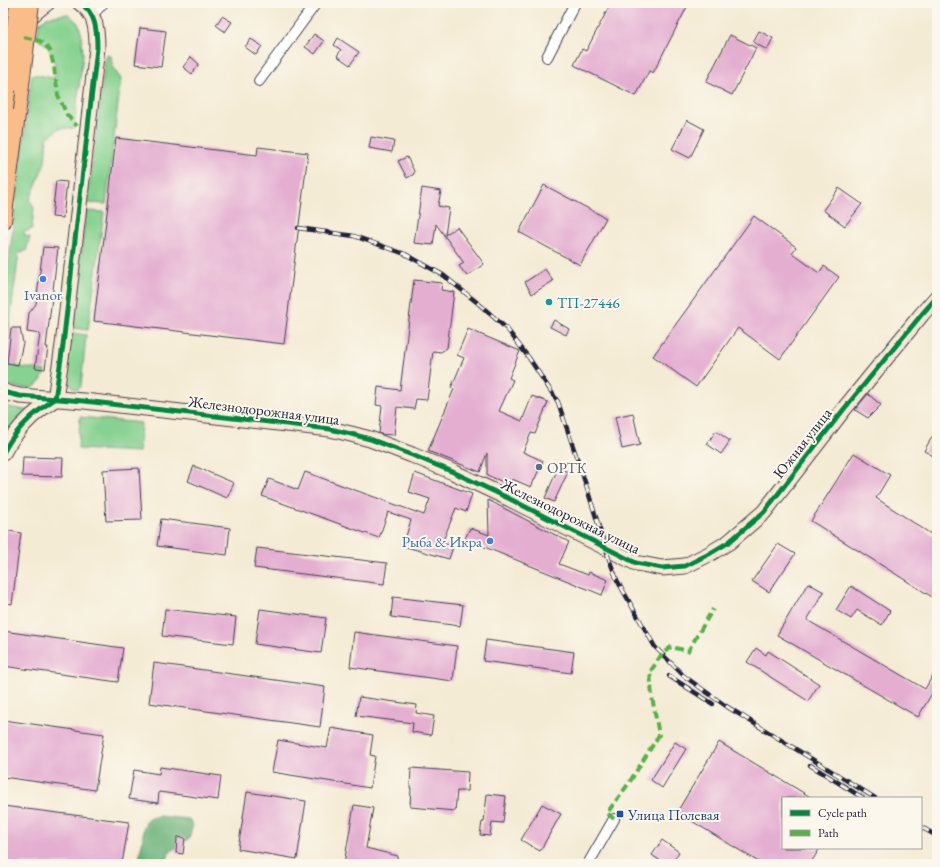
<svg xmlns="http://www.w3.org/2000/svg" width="940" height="867" viewBox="0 0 940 867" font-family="'EB Garamond',serif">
  <rect width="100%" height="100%" fill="#fbf7ec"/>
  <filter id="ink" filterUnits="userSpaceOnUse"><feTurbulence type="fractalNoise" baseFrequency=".025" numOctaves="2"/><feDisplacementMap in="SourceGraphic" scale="8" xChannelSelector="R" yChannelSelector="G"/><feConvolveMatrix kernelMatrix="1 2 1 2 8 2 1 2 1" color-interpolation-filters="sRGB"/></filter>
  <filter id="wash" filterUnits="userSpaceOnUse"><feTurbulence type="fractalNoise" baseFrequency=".012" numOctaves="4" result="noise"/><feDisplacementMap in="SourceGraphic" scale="16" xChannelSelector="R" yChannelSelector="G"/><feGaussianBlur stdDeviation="0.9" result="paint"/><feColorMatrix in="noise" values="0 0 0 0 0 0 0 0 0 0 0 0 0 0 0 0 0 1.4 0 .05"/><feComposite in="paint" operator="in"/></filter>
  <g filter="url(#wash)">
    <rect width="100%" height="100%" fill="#f4ebd4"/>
    <g fill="#87d290" stroke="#547a66">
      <path d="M68,14L78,23L81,32L83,55L74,128L59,129L47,138L45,162L30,200L34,208L32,229L24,232L25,236L30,237L26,251L19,253L4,364L45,371L41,381L33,388C23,388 12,388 3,383V309L32,74L53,78L57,73L53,58L48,47L37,38L39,23L47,17Z"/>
      <path d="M106,55L111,56L113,68L121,79L106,204L87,203Z"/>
      <path d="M86,211L104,212L88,330L73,328L72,324Z"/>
      <path d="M72,333L86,335L81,386L78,390C58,385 69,347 72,333Z"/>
      <path d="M3,406L31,411L3,442Z"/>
      <path d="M80,417L141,423L139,452L78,449Z"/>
    </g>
    <path fill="#6db47a" stroke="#486b5a" d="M158,816L189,819L193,825L189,838L169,853L166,864H138V863L143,839V829L147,819Z"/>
    <g id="blocks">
      <g fill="#e4aed1">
        <path d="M611,3H689L653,73L649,71L636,96L574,65L582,49L586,51Z"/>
        <path d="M222,16L232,22L225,32L216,25Z"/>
        <path d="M140,28L166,31L161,67L135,64Z"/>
        <path d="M759,31L773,38L767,50L753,42Z"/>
        <path d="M314,34L324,41L315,54L305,47Z"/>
        <path d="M730,35L756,48L732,95L706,82Z"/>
        <path d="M338,38L359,52L350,65L337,56L341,50L334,45Z"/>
        <path d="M251,39L262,46L256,55L245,47Z"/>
        <path d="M191,57L199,64L192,74L183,67Z"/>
        <path d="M687,120L704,129L690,158L672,149Z"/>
        <path d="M371,137L394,141L392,152L369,148Z"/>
        <path d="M116,138L257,155L258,147L308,153L284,344L94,321Z"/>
        <path d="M407,157L414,171V174L407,178L398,161Z"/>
        <path d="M56,181L67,182L63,218L52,217Z"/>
        <path d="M544,185L606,218L580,265L519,232Z"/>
        <path d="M422,188L441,191L438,206L449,208L445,235L457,227L484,264L467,276L459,266L464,263L436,224L433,245L414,243Z"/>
        <path d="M839,188L862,204L845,226L823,210Z"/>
        <path d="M754,216L796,247L792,253L819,273L824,266L839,277L780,359L738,328L696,387L653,356Z"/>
        <path d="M43,247L58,248L46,347H48L45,369L35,368L40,334L27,332L29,313L36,304Z"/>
        <path d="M545,269L553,281L532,294L525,282Z"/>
        <path d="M414,280L442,283L441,290L454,292L447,348L441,352L433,351L427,400L416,399L414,409L397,407L394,435L381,434L379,433L382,406L376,405L378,387L400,390Z"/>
        <path d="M554,320L569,329L566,335L550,327Z"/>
        <path d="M11,328H20L23,343L18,365L7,363Z"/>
        <path d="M468,329L520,351L509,378L513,380L499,411L522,421L532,396L548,402L535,434L531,433L523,452L543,461L531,487L512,479L510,485L487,475V453L480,472L428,451L454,389L451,388L464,358L457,355Z"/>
        <path d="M868,394L881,405L868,418L855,410Z"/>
        <path d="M633,413L640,445L622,449L615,417Z"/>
        <path d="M937,428V458L924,451Z"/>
        <path d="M716,431L730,441L721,454L707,444Z"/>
        <path d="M854,453L890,475L876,498L937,538V600L811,521Z"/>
        <path d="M23,457L63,458L62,477L22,476Z"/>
        <path d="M194,466L234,483L227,498L188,481Z"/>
        <path d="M139,468L142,520L106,521L103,470Z"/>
        <path d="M558,468L568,472L554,502L545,498Z"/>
        <path d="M305,472L424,515L430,499L409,492L415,473L472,494L466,512L456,508L442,543L453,547L449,559L403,546L411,520L388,512L379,538L262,496L269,479L298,490Z"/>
        <path d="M488,500L569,542L559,564L588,575L589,572L608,580L602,595L465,539L470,528L489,535Z"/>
        <path d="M161,519L230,528L227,555L157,546Z"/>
        <path d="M3,530L21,533L12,604L3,602Z"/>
        <path d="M778,544L795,554L769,592L752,581Z"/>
        <path d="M257,548L387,563L384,584L254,568Z"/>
        <path d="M808,583L824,592L807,620L925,689L937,668V685L918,717L777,635Z"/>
        <path d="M851,586L890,611L882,625L857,610L851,619L836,610Z"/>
        <path d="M393,597L463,605L460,626L391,617Z"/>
        <path d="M165,609L236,617L233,644L162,636Z"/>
        <path d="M260,609L326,618L321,653L255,644Z"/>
        <path d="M3,631L123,648L118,682L3,666Z"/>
        <path d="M354,632L457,646L453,681L350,667Z"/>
        <path d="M486,640L574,652L571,673L483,661Z"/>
        <path d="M756,648L766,655L768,651L819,684L808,701L747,662Z"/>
        <path d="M154,663L325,687L320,727L149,703Z"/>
        <path d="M359,697L417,705L416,713L434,716L431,735L412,732L413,723L356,716Z"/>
        <path d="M3,720L104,734L95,790L3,777Z"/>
        <path d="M331,728L373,735L370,755L375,756L370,788L272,772L278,740L327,748Z"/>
        <path d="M675,742L686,749L662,788L651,780Z"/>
        <path d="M719,742L812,798H783V848H820L810,864H762L677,812Z"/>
        <path d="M160,767L221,776L218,800L159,792L158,803L129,799L134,770L159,774Z"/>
        <path d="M411,768L468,772L467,791H457L455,811L410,807L411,788H410Z"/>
        <path d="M247,792L306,801L297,859L238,849Z"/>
        <path d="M487,794L506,796L503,823L492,822L490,836L480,835L482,822H484Z"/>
        <path d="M542,804L561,814L540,851L521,840Z"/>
        <path d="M354,805L373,808L366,848L398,856L396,864H344Z"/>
        <path d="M3,806L129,822L122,864H3Z"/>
        <path d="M177,837L185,838L183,854L176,853Z"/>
        <path d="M662,840L679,852L671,864H665L652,855Z"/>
      </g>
    </g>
  </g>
  <g filter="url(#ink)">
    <use href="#blocks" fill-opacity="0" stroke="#424052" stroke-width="1"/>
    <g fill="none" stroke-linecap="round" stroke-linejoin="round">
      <defs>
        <g id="street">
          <path d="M92,15L103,3"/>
          <path d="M547,57L575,3"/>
          <path d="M259,81L316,3"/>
          <path d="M588,864L614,819"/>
        </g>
        <g id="secondary">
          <path d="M3,52C17,32 27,17 47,3"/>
          <path d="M3,391L7,393L20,396L84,401L330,429L351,434L370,439L412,455L453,472L510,499L636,563L662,568L685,566L709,554L729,542L764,512L844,409L922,314L937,297"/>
          <path d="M3,453C6,448 9,442 13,437C24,422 39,409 55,399L63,345L97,48C97,31 96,13 80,3"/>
        </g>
        <g id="primary">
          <path d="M3,125L5,109"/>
          <path d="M3,221L21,85"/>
        </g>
      </defs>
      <use href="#street" stroke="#424052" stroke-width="12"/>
      <use href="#secondary" stroke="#424052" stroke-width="17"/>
      <use href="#primary" stroke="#424052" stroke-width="18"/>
      <use href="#street" stroke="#fff" stroke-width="10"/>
      <use href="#secondary" stroke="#fce5d0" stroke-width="15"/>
      <use href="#primary" stroke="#f8bd89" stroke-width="16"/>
      <defs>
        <g id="rail">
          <path d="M3,4L4,3"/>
          <path d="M3,15L12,3"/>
          <path d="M298,228L354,236L405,254L443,275L479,304L507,329L529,358L558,402L585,482L609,559L617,580L655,647L684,676L726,706L875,798"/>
          <path d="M669,676L713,704"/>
          <path d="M810,765L863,798"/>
          <path d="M921,827L937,836"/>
        </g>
      </defs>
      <use href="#rail" stroke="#22223b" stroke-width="4.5"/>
      <use href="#rail" stroke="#fbf7ec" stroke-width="3" stroke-dasharray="9" stroke-linecap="butt"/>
      <defs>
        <g id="primary-bridge">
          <path d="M21,85L31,3"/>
          <path d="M5,109L18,3"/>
        </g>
      </defs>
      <use href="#primary-bridge" stroke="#424052" stroke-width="18" stroke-linecap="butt"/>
      <use href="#primary-bridge" stroke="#f8bd89" stroke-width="16"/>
      <g stroke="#55b146" stroke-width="4" stroke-dasharray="8 4" stroke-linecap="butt">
        <path d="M24,37L40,41L50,50L54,67L58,95L67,115L77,126"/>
        <path d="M614,819L607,813L629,783L659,735L652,697L650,672L662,654L671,647L688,651L713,609"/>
      </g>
      <defs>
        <g id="cycleway">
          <path d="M3,391L7,393L20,396L84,401L330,429L351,434L370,439L412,455L453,472L510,499L636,563L662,568L685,566L709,554L729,542L764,512L844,409L922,314L937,297"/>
          <path d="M3,453C6,448 9,442 13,437C24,422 39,409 55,399L63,345L97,48C97,31 96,13 80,3"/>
        </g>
      </defs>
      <use href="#cycleway" stroke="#fbf7ec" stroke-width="8"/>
      <use href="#cycleway" stroke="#00873e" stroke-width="5"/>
    </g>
  </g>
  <g fill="#3f7fe0" stroke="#fbf7ec" stroke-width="1.5">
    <circle cx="43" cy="279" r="4"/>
    <circle cx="490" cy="541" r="4"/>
  </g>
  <circle fill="#0f9aa8" stroke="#fbf7ec" stroke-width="1.5" cx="549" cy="302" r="4"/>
  <circle fill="#5c6f8a" stroke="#fbf7ec" stroke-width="1.5" cx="539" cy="467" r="4"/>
  <rect fill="#1a4fb4" stroke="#fbf7ec" stroke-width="1.5" x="616" y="810" width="8" height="8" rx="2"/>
  <g text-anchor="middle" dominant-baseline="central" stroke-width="4" stroke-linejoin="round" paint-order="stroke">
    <g font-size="15" fill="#366cbe" stroke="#fbf7ec">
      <text x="43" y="294">Ivanor</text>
      <text x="482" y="541" text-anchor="end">Рыба &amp; Икра</text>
    </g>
    <g font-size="15" fill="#0d838f" stroke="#fbf7ec" text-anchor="start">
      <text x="557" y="302">ТП-27446</text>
    </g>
    <g font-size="15" fill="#22223b" stroke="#fbf7ec">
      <text transform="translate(264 410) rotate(7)">Железнодорожная улица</text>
      <text transform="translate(802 443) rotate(-52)">Южная улица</text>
      <text transform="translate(571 516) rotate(26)">Железнодорожная улица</text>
    </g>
    <g font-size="15" fill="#4e5e75" stroke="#fbf7ec" text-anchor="start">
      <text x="547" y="467">ОРТК</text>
    </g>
    <g font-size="15" fill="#164399" stroke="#fbf7ec" text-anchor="start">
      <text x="628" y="814">Улица Полевая</text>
    </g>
  </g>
  <rect width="940" height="867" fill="none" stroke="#fbf7ec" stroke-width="16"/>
  <rect x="782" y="797" width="140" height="52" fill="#fbf7ec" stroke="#a4a2a5"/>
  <rect x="790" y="810" width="20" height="6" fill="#00873e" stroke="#a4a2a5"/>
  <text x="818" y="817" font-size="12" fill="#22223b">Cycle path</text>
  <rect x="790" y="830" width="20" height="6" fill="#55b146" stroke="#a4a2a5"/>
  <text x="818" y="837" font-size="12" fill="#22223b">Path</text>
</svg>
